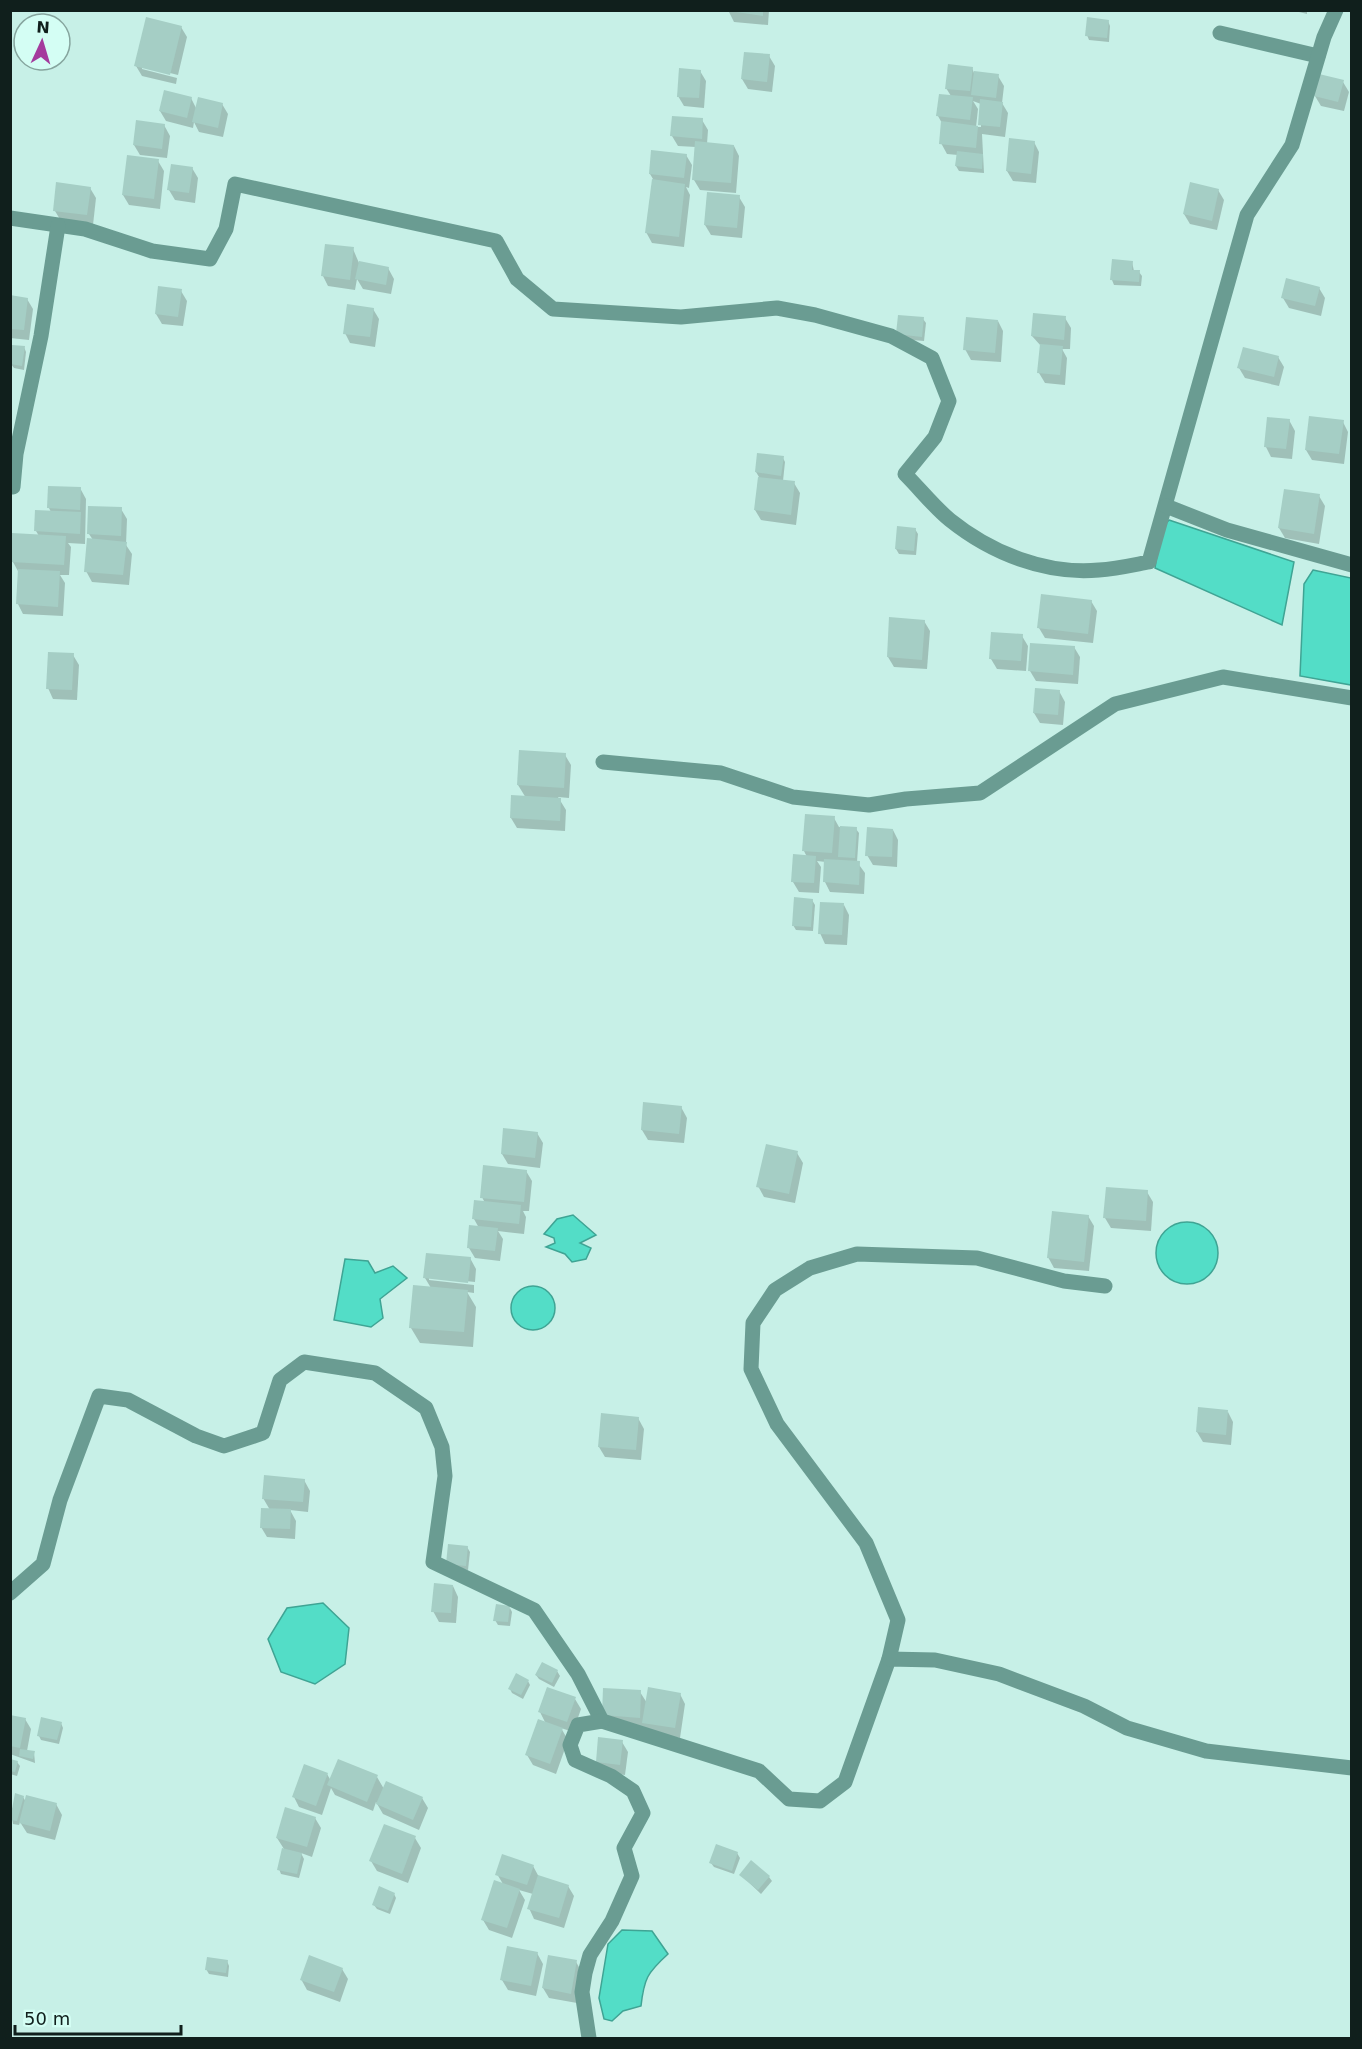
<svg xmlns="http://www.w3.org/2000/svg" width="1362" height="2049" viewBox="0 0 1362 2049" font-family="'DejaVu Sans',sans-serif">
  <rect width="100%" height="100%" fill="#c7f0e7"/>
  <g fill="#53ddc7" stroke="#3fa494" stroke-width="1.5">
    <path d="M1169,520L1294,562L1282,625L1155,568L1161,529Z"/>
    <path d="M1313,570L1351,578V685L1300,676L1304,584Z"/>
    <path d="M573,1215L596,1235L580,1243L591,1248L586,1259L572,1262L565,1254L546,1247L555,1243L554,1238L544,1234L557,1219Z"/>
    <circle cx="1187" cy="1253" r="31"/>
    <path d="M345,1259L368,1261L375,1273L393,1266L407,1278L380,1299L383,1318L371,1327L334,1320Z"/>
    <circle cx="533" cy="1308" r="22"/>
    <path d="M323,1603L349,1628L345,1664L315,1684L281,1672L268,1639L287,1608Z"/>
    <path d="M622,1930L652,1931L668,1954C647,1973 644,1979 641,2006L623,2011L612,2021L604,2019L599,1998L608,1944Z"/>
  </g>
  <g fill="#0003" fill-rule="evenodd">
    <path d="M728,10H769L768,25L734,22Z"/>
    <path d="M1291,10H1307V14Z"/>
    <path d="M1108,21L1110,26L1109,42L1089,40L1087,35Z"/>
    <path d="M181,27L187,37L178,75L142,66V69L177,78L176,84L142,76L136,66Z"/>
    <path d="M769,56L775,66L772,92L748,89L742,79Z"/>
    <path d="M972,68L974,73L998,76L1004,86L1002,103L1008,113L1005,137L982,134L984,173L959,171L956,166L958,155L947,154L941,143L943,125L938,116L951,96L946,88ZM973,101L981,104V127H976L978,109Z"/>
    <path d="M700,71L706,81L704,108L684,106L678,96Z"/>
    <path d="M1343,82L1349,92L1344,111L1321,106L1315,96Z"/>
    <path d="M191,98L196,108L222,104L228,114L223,137L199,132L194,122L193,128L166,121L160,111Z"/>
    <path d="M702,120L708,130L707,144L734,146L739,156L736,193L700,190L694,180L696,147L678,146L672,136Z"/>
    <path d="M164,125L170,136L167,158L140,155L134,145Z"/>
    <path d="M1034,142L1039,152L1036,183L1013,181L1007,171Z"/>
    <path d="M686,155L692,165L689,188L686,187L690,195L684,247L652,243L646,232L653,179L650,174Z"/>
    <path d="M158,161L164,171L160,209L129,205L123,195Z"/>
    <path d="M192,168L198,178L195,203L175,200L169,190Z"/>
    <path d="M90,188L96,198L93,225L61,221L55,211Z"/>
    <path d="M1218,190L1224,200L1217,230L1190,224L1184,214Z"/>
    <path d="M739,197L745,207L742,238L711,235L705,225Z"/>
    <path d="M353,249L359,263L388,268L394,279L391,294L363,289L357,279L355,290L328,286L323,276Z"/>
    <path d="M1132,262L1134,271L1139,272L1142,276L1141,286L1114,285L1112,280Z"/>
    <path d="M1319,288L1325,298L1321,316L1289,308L1283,298Z"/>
    <path d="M181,291L187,301L183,326L162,324L156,314Z"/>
    <path d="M10,297L27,299L33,309L29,340L10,338Z"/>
    <path d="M373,309L379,319L375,347L350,343L345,333Z"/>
    <path d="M1065,318L1071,328L1070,349H1062L1067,358L1065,385L1045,383L1039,373L1041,346L1032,336Z"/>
    <path d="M923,319L926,323L924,341L900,339Z"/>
    <path d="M998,321L1003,331L1001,362L971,360L965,349Z"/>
    <path d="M24,347L26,352L24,370L14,368L11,364Z"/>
    <path d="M1278,357L1284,367L1279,386L1245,378L1239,368Z"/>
    <path d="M1289,420L1295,431L1292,459L1271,457L1266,447Z"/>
    <path d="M1343,422L1348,432L1344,464L1312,460L1306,450Z"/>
    <path d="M783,458L785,462L783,481L794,483L800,493L796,525L761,520L755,510L759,477L756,472Z"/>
    <path d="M80,488L86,499L85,544L68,543L71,547L69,575H60L65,583L63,616L23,614L18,604L19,573L13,562L14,535L39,536L36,531L51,512L49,508Z"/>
    <path d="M1319,496L1325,506L1319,544L1285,538L1279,528Z"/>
    <path d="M121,509L127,519L126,545L132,554L129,585L92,582L86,571L93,540L89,534Z"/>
    <path d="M915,529L918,534L916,555L899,554L896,549Z"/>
    <path d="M1091,601L1097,611L1093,643L1045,638L1039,628Z"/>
    <path d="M924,621L930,631L927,669L894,667L888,657Z"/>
    <path d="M1022,636L1028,646L1026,671L997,669L991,659Z"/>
    <path d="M1074,647L1080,657L1078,684L1036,681L1030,671Z"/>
    <path d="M73,655L79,665L77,700L53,699L48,688Z"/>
    <path d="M1059,691L1065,702L1063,725L1040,723L1034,713Z"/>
    <path d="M520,752L565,755L571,765L569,798L558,797L566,810L565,831L517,828L511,818L526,798L518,785Z"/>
    <path d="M834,818L839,827L856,829L859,833L857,862L865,873L864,894L830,892L825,882L826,862L817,861L821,867L819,893L799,892L793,882L807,857L804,851Z"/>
    <path d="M893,830L898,840L897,867L873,865L867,855Z"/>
    <path d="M812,900L815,905L813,931L796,930L793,925Z"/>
    <path d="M844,905L849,915L847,945L825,944L820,933Z"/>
    <path d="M681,1107L687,1118L684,1143L648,1140L642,1130Z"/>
    <path d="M537,1133L543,1143L540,1168L508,1164L502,1154Z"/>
    <path d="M797,1153L803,1163L795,1203L764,1197L758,1186Z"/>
    <path d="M526,1171L532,1181L529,1211H523L526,1217L524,1234L498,1231L503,1239L500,1261L475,1258L469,1248L479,1228L474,1219L485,1203L482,1197Z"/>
    <path d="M1147,1192L1153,1202L1151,1231L1111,1228L1105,1218Z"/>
    <path d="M1088,1216L1094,1226L1089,1271L1054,1268L1048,1257Z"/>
    <path d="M470,1258L476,1269L475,1282L429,1277V1280L474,1285V1293L467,1292L476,1307L473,1347L420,1343L411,1328L431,1288L425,1278Z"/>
    <path d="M1228,1412L1233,1422L1231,1445L1203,1442L1197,1432Z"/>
    <path d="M638,1418L644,1429L641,1460L605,1457L599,1447Z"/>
    <path d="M304,1480L310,1491L308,1512L290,1510L296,1521L295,1539L267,1537L261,1527L270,1510L263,1498Z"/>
    <path d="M467,1547L470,1552L468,1570L450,1568Z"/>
    <path d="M453,1586L458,1597L456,1623L439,1622L433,1611Z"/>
    <path d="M510,1608L512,1612L510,1626L498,1625L495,1620Z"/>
    <path d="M557,1671L560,1676L554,1687L539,1679L536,1675Z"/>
    <path d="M528,1681L530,1685L523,1699L512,1693L510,1689Z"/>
    <path d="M640,1692L647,1703L680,1694L685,1704L680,1738L650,1733L603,1715Z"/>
    <path d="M575,1699L581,1709L573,1732L561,1728L568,1740L556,1774L533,1765L527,1755L546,1724L540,1712Z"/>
    <path d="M10,1716L25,1719L31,1729L27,1751L34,1752L35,1763L10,1754Z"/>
    <path d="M61,1723L63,1728L59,1744L41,1740L39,1736Z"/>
    <path d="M622,1742L628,1752L625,1775L603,1772L597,1762Z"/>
    <path d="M10,1760L17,1762L20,1766L17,1776L10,1774Z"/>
    <path d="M327,1774L331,1781L377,1777L384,1789L422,1798L428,1808L419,1830L383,1814L376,1802L373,1811L335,1795L331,1788L322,1815L299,1807L294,1797Z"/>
    <path d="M23,1797L26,1802L56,1804L62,1815L55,1840L27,1833L20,1822L19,1825L13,1824L10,1804L13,1809Z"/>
    <path d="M315,1818L321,1828L312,1857L301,1853L304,1859L299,1878L281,1874L279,1869L284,1849L277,1838Z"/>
    <path d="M415,1838L421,1848L408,1883L377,1871L371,1861Z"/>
    <path d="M737,1853L740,1858L734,1874L714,1867L711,1863Z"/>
    <path d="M533,1866L539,1877L568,1886L574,1896L564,1928L534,1919L529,1908L533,1894L519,1890L525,1900L512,1938L489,1930L483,1920L503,1884L497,1874Z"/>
    <path d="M741,1875L769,1877L772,1881L761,1894Z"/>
    <path d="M394,1894L396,1898L390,1914L377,1909L374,1905Z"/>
    <path d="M537,1953L543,1964L536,1996L508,1990L502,1980Z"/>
    <path d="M227,1961L229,1966L228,1977L209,1974L206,1969Z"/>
    <path d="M576,1962L582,1972L577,2003L549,1998L543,1988Z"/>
    <path d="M342,1969L348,1979L340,2002L307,1990L301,1979Z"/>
  </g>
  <g fill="#a5cec5">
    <path d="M723,10H763V16Z"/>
    <path d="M146,17L182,26L170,75L134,66Z"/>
    <path d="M1087,17L1109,20L1107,38L1085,36Z"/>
    <path d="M744,52L770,54L767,82L741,79Z"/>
    <path d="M948,64L973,67L970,91L945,89Z"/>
    <path d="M679,68L701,70L699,98L677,97Z"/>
    <path d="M974,71L999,74L996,98L971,95Z"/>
    <path d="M1319,74L1344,80L1338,102L1314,96Z"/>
    <path d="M164,90L192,97L187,118L159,111Z"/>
    <path d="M939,94L973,97L970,120L936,116Z"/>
    <path d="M198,97L223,103L218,128L192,122Z"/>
    <path d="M980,99L1003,102L1000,127L978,125Z"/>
    <path d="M672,116L703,118L702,139L670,136Z"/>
    <path d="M136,120L165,124L162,149L133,145Z"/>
    <path d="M941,121L978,126L976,148L939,144Z"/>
    <path d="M1009,138L1035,141L1031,174L1006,171Z"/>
    <path d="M695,141L734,145L731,183L692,180Z"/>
    <path d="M651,150L687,154L684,178L649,174Z"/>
    <path d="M957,151L983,154L982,169L955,166Z"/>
    <path d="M127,155L159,159L154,199L122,195Z"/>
    <path d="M171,164L193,167L189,193L167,190Z"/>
    <path d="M652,179L685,184L679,237L645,233Z"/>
    <path d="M56,182L91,187L87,215L53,211Z"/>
    <path d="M1190,182L1219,189L1212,221L1183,214Z"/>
    <path d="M707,192L740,195L737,228L704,225Z"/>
    <path d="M325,244L354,247L350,280L321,276Z"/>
    <path d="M1112,259L1133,261L1132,270H1140L1139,282L1110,280Z"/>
    <path d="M359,261L389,267L386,285L355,279Z"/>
    <path d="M1286,278L1320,287L1315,306L1281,298Z"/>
    <path d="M158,286L182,289L178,317L155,314Z"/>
    <path d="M10,295L28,298L24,330L10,329Z"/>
    <path d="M347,304L374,308L370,337L343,334Z"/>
    <path d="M1033,313L1066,316L1064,340L1031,336Z"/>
    <path d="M898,315L924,317L922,337L896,334Z"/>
    <path d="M966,317L998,320L995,353L963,350Z"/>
    <path d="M1040,344L1063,346L1060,375L1037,373Z"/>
    <path d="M12,345L25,346L22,366L10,364Z"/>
    <path d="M1243,347L1279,356L1274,377L1237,368Z"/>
    <path d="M1309,416L1344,420L1339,454L1305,450Z"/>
    <path d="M1267,417L1290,419L1286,449L1264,447Z"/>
    <path d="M757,453L784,456L781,476L755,472Z"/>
    <path d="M758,477L795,481L791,515L754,510Z"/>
    <path d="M48,486L81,487L80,510L47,508Z"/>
    <path d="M1284,489L1320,494L1314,534L1278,528Z"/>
    <path d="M88,506L122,507L121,536L87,534Z"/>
    <path d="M35,510L81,512L80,534L34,531Z"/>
    <path d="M897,526L916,528L914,551L895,549Z"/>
    <path d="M12,533L66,536L64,565L11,562Z"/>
    <path d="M87,538L127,542L123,575L84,572Z"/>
    <path d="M18,569L60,571L58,607L16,604Z"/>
    <path d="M1041,594L1092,600L1088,634L1037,628Z"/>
    <path d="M889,617L925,620L922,660L887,657Z"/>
    <path d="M991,632L1023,634L1021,661L989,659Z"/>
    <path d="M1030,643L1075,646L1073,675L1028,671Z"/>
    <path d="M48,652L74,653L72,690L46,689Z"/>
    <path d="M1035,688L1060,690L1058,715L1033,713Z"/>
    <path d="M519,750L566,753L564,788L517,785Z"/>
    <path d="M511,795L561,798L560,821L510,818Z"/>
    <path d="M805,814L835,816L832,853L802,851Z"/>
    <path d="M840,826L857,827L855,858L838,857Z"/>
    <path d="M867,827L893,829L892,857L865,856Z"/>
    <path d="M793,854L816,856L814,883L791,882Z"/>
    <path d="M824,859L860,861L859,885L823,882Z"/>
    <path d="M794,897L813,899L811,927L792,926Z"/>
    <path d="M820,902L844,903L842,935L818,934Z"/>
    <path d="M643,1102L682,1106L679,1134L641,1130Z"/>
    <path d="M503,1128L538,1132L535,1158L501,1154Z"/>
    <path d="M766,1144L798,1151L789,1194L756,1187Z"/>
    <path d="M483,1165L527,1170L524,1202L480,1198Z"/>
    <path d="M1106,1187L1148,1190L1146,1221L1103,1218Z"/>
    <path d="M474,1200L521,1205L519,1224L472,1219Z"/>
    <path d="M1052,1211L1089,1215L1084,1262L1047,1258Z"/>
    <path d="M469,1225L498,1228L495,1251L467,1248Z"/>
    <path d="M426,1253L471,1257L468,1283L423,1278Z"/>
    <path d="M413,1285L468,1290L464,1332L409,1328Z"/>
    <path d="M1198,1407L1228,1410L1226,1435L1196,1432Z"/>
    <path d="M601,1413L639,1417L636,1450L598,1447Z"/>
    <path d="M264,1475L305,1479L303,1502L262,1499Z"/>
    <path d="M261,1508L291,1509L290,1529L260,1528Z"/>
    <path d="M448,1544L468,1546L466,1566L446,1564Z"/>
    <path d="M434,1583L453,1585L451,1613L431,1612Z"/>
    <path d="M496,1604L510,1606L508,1622L493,1621Z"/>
    <path d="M542,1662L558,1670L552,1683L535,1675Z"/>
    <path d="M516,1673L529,1680L521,1695L508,1689Z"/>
    <path d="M547,1687L576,1697L567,1722L538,1712Z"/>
    <path d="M648,1687L681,1693L675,1728L642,1723Z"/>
    <path d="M603,1688L641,1690L640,1718L602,1715Z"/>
    <path d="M10,1715L26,1718L20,1748L10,1746Z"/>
    <path d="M41,1717L62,1722L57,1740L37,1736Z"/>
    <path d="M538,1719L563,1728L550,1764L525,1755Z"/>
    <path d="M598,1737L623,1740L620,1765L596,1762Z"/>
    <path d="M20,1749L35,1751L33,1759L19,1756Z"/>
    <path d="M10,1759L18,1761L15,1772L10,1771Z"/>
    <path d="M338,1759L378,1775L367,1802L327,1785Z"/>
    <path d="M304,1764L328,1773L316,1806L292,1797Z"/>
    <path d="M386,1781L423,1797L413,1820L376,1804Z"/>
    <path d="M15,1793L24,1796L17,1821L10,1820Z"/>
    <path d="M26,1795L57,1803L50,1831L19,1823Z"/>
    <path d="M285,1807L316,1817L307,1847L276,1838Z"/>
    <path d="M384,1824L416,1836L402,1874L369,1861Z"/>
    <path d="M716,1844L738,1852L732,1871L709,1863Z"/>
    <path d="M282,1848L302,1853L297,1874L277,1870Z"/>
    <path d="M502,1854L534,1865L527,1885L495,1875Z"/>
    <path d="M751,1860L770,1876L758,1890L739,1875Z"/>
    <path d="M538,1875L569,1885L559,1918L527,1909Z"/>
    <path d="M494,1880L520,1889L507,1928L481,1920Z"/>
    <path d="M379,1886L395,1893L388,1911L372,1905Z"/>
    <path d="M507,1946L538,1952L531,1986L500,1980Z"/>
    <path d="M309,1955L343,1968L334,1992L300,1980Z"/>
    <path d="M548,1955L577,1960L571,1994L542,1988Z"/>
    <path d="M207,1957L228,1960L226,1973L205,1970Z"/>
  </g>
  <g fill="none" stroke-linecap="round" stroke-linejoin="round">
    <g stroke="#6a9c92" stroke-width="15">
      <path d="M1220,33L1318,56"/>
      <path d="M10,218L85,229L152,251L210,259L226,229L235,184L496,241L517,279L553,309L681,317L777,308L815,315L891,336L932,358L949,401L935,437L905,474C920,489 934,507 950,520C991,553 1046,575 1099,570C1116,569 1133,565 1149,562L1247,215L1292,145L1324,37L1336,10"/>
      <path d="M13,487L16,454L41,336L58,226"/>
      <path d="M1166,506L1227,530L1352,565"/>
      <path d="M603,762L721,773L793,797L869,805L906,799L980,793L1115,704L1223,677L1352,698"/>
      <path d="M10,1593L43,1564L60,1500L99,1396L128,1400L196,1436L224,1446L263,1433L280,1380L304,1362L375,1373L426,1408L442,1447L445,1476L433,1562L534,1610L578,1674L602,1721L759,1771L789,1799L820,1801L845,1782L889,1659L935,1660L999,1674L1084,1706L1127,1728L1206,1751L1352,1768"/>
      <path d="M889,1659L898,1620L866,1543L777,1424L751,1369L753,1323L775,1290L810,1268L857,1254L977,1258L1064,1281L1105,1286"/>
      <path d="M589,2038L582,1992L585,1973L590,1955L612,1921L632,1876L624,1848L643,1813L633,1791L611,1776L575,1760L570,1745L578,1725L602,1721"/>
    </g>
  </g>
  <rect width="1362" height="2049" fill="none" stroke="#101f1c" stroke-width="24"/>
  <g transform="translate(42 42) rotate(4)"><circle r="28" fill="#d4fef4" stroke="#86a59e" stroke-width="1.5"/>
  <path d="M0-4.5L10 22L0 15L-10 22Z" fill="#a43b9d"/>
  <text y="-9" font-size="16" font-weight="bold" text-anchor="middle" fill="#101f1c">N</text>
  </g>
  <path d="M15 2025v9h166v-9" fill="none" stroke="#101f1c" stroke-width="3"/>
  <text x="24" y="2025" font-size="18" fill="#101f1c" stroke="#d4fef4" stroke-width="4.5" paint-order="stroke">50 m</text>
</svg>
